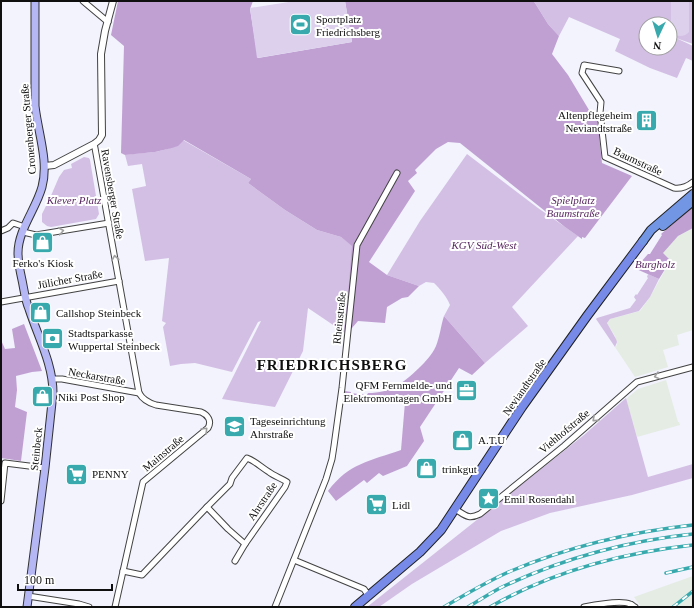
<svg xmlns="http://www.w3.org/2000/svg" width="694" height="608" viewBox="0 0 694 608" font-family="Georgia,serif">
  <rect width="100%" height="100%" fill="#f2f3fd"/>
  <g fill="#e5ece4">
    <path d="M693,228V330L677,335L679,345L663,350L668,367L635,377L615,347L617,345L615,336L607,323L610,319L640,311L650,297L670,261L669,259L662,253L678,236Z"/>
    <path d="M666,380L678,422H679L680,425L637,437L626,399L638,389Z"/>
    <path d="M693,576V607H641L634,597Z"/>
  </g>
  <g fill="#d4bfe4" fill-rule="evenodd">
    <path d="M533,1H693V44L676,38L693,46V61L686,58L677,78L650,68L615,51L620,39L569,17L559,36L548,24L535,3ZM646,24H670V48H646Z"/>
    <path d="M183,140L251,179L248,183L285,210L317,230L341,237L353,246L345,333L308,308L303,351L275,407L222,399L261,321L258,322L232,372L195,363L181,364L170,366L163,327L166,323L162,321L169,258L145,261L132,189L146,186L142,164L128,166L125,155C145,152 168,154 183,140Z"/>
    <path d="M467,154L538,208L578,236L512,307L528,326L485,363L444,316L450,305C447,297 440,289 434,283L426,282L419,286L387,275L420,221Z"/>
    <path d="M84,157L89,158L90,160L99,214L96,219L51,227L47,226L42,222V214L50,198L59,177L64,170L72,168L71,164Z"/>
    <path d="M648,274L659,279L650,297L639,311L610,319L607,323L616,339L617,342L615,347L596,319L597,318L630,308L636,300L634,297L636,294L637,295L648,278L647,277Z"/>
    <path d="M626,398L648,477L693,464V478L632,495L550,513L501,531L412,584L379,607H367L584,435Z"/>
  </g>
  <g fill="#c0a0d3">
    <path d="M118,1H253L250,9L258,58L352,42L345,1H533L535,3L548,24L559,36L552,54L568,75L589,110L597,117L602,163L632,176L585,238L582,237V239L565,227L460,143L448,142L436,149L415,170L417,173L408,181L415,191L369,262L387,275L419,286L408,297L402,298L387,307L385,323L358,321L352,328L345,333L352,246L341,237L317,230L285,210L248,183L251,179L184,140L178,146L172,148L155,152L125,155L121,153L124,46L111,35Z"/>
    <path d="M693,207V228L678,236L663,253L669,259L670,261L659,279L634,268L641,262L648,254H650L662,235L661,234Z"/>
    <path d="M444,316L485,363L472,375L459,368L420,427L424,441L407,466L383,476L379,473L367,483L364,480L336,501L328,491C349,463 370,461 401,450L405,402L345,396V391L351,392V393L367,395L368,393C391,393 403,383 419,368C426,361 432,355 436,346C440,336 441,325 444,316Z"/>
    <path d="M24,324L42,371L32,372L16,376L17,390L15,407L27,412L21,461L1,458V340L5,349L15,348L12,329Z"/>
  </g>
  <g fill="#dcd0ec">
    <path d="M295,1H345L352,42L257,58L250,8Z"/>
    <path d="M671,1H689V32C684,38 675,37 671,31Z"/>
  </g>
  <g fill="none" stroke-linecap="round" stroke-linejoin="round">
    <defs>
      <g id="minor">
        <path d="M83,1L108,22"/>
        <path d="M619,71L584,65L582,73L601,102L600,113L605,157L674,188C682,189 687,187 693,182"/>
        <path d="M94,144L95,148L139,393C143,400 149,403 156,405L201,412C208,415 212,421 208,428L143,482L115,607"/>
        <path d="M1,231L8,228L13,223L25,227"/>
        <path d="M23,232L36,235L109,223"/>
        <path d="M1,302L119,281"/>
        <path d="M52,379H62L139,393"/>
        <path d="M1,501L5,463L45,468"/>
        <path d="M207,507L228,529L245,544"/>
        <path d="M455,509C465,515 468,520 480,514L564,446L637,382L693,367"/>
        <path d="M294,560L364,589L368,595"/>
        <path d="M123,571L142,575L207,507L230,484L232,478L247,458C255,461 261,467 269,472C274,476 281,478 287,482L285,487L245,544L235,561"/>
        <path d="M28,596L79,604L89,607"/>
        <path d="M275,607L326,479L332,459L334,446L342,388L357,245L397,173"/>
        <path d="M584,607C594,605 621,600 630,604C632,604 633,606 635,607"/>
      </g>
      <path id="tertiary" d="M45,166L54,165L94,144L99,140L102,135L101,54L105,31L113,1"/>
      <path id="secondary" d="M27,607L45,468L53,393C53,364 38,337 29,309C25,300 24,289 22,280C20,271 18,262 18,253C18,230 36,209 42,187C49,161 38,133 35,106V1"/>
      <path id="primary" d="M355,607L420,552L441,530L522,407L587,316L643,241"/>
      <g id="trunk">
        <path d="M663,226L693,201"/>
        <path d="M643,241L651,230L693,194"/>
      </g>
    </defs>
    <use href="#minor" stroke="#424242" stroke-width="7"/>
    <use href="#tertiary" stroke="#424242" stroke-width="8"/>
    <use href="#secondary" stroke="#313131" stroke-width="9"/>
    <use href="#primary" stroke="#202020" stroke-width="10"/>
    <use href="#trunk" stroke="#202020" stroke-width="10"/>
    <use href="#minor" stroke="#fff" stroke-width="5"/>
    <use href="#tertiary" stroke="#fff" stroke-width="6"/>
    <use href="#secondary" stroke="#b5b7f5" stroke-width="7"/>
    <use href="#primary" stroke="#788ae7" stroke-width="8"/>
    <use href="#trunk" stroke="#7296e4" stroke-width="8"/>
    <defs>
      <g id="rail">
        <path d="M666,573L693,567"/>
        <path d="M444,607C466,594 488,581 511,571C570,546 630,532 693,525"/>
        <path d="M468,607C478,601 489,594 500,588C561,559 626,541 693,534"/>
        <path d="M490,607C553,571 621,553 693,545"/>
        <path d="M673,607L693,591"/>
      </g>
    </defs>
    <use href="#rail" stroke="#38aaae" stroke-width="3.5"/>
    <use href="#rail" stroke="#fff" stroke-width="2" stroke-dasharray="6" stroke-linecap="butt"/>
  </g>
  <defs><path id="oneway-chevron" d="M-2-3.5L2.5 0L-2 3.5" fill="none" stroke-width="1.6" stroke-linecap="round" stroke-linejoin="round"/></defs>
  <g stroke="#9f9f9f">
    <use href="#oneway-chevron" transform="translate(61 231) rotate(-10)"/>
    <use href="#oneway-chevron" transform="translate(115 258) rotate(-100)"/>
    <use href="#oneway-chevron" transform="translate(657 376) rotate(165)"/>
    <use href="#oneway-chevron" transform="translate(595 419) rotate(139)"/>
    <use href="#oneway-chevron" transform="translate(205 430) rotate(-45)"/>
  </g>
  <defs>
    <symbol id="stadium-square" viewBox="-11 -11 22 22"><rect x="-9" y="-9" width="18" height="18" rx="4" fill="#38aaae" stroke="#fff"/><path d="M0-5a6.5 5 0 1 0 0 10a6.5 5 0 1 0 0-10ZM-3.5-1.8h7v3.6h-7Z" fill="#fff"/></symbol>
    <symbol id="building-square" viewBox="-11 -11 22 22"><rect x="-9" y="-9" width="18" height="18" rx="4" fill="#38aaae" stroke="#fff"/><path d="M-4-6H4V6H1V3H-1V6H-4ZM-2.5-4.3h1.7v1.8h-1.7ZM.8-4.3h1.7v1.8H.8ZM-2.5-1h1.7V.8h-1.7ZM.8-1h1.7V.8H.8Z" fill="#fff"/></symbol>
    <symbol id="shop-square" viewBox="-11 -11 22 22"><rect x="-9" y="-9" width="18" height="18" rx="4" fill="#38aaae" stroke="#fff"/><path d="M-5-2.5h2.3a2.7 3.5 0 0 1 5.4 0H5L5.5 6h-11ZM-1.5-2.5h3a1.5 2.3 0 0 0-3 0Z" fill="#fff"/></symbol>
    <symbol id="bank-square" viewBox="-11 -11 22 22"><rect x="-9" y="-9" width="18" height="18" rx="4" fill="#38aaae" stroke="#fff"/><path d="M-6-4H6V4H-6ZM0-2.3a2.3 2.3 0 1 0 0 4.6a2.3 2.3 0 1 0 0-4.6Z" fill="#fff"/></symbol>
    <symbol id="office-square" viewBox="-11 -11 22 22"><rect x="-9" y="-9" width="18" height="18" rx="4" fill="#38aaae" stroke="#fff"/><path d="M-6-3h4V-5.5h4V-3h4V5H-6ZM-1-4.5V-3h2v-1.5ZM-6 0V1H6V0Z" fill="#fff"/></symbol>
    <symbol id="school-square" viewBox="-11 -11 22 22"><rect x="-9" y="-9" width="18" height="18" rx="4" fill="#38aaae" stroke="#fff"/><path d="M0-5L7-2L0 1L-7-2ZM-4 1L0 2.5L4 1V4Q0 6-4 4Z" fill="#fff"/></symbol>
    <symbol id="supermarket-square" viewBox="-11 -11 22 22"><rect x="-9" y="-9" width="18" height="18" rx="4" fill="#38aaae" stroke="#fff"/><path d="M-6-5.5h2.5l.6 2H6L4.5 2H-2.5L-4.4-4H-6ZM-1.5 3.2a1.3 1.3 0 1 0 .1 0ZM3 3.2a1.3 1.3 0 1 0 .1 0Z" fill="#fff"/></symbol>
    <symbol id="sight-square" viewBox="-11 -11 22 22"><rect x="-9" y="-9" width="18" height="18" rx="4" fill="#38aaae" stroke="#fff"/><path d="M0-6L1.8-2.2L6-1.7L2.9 1.2L3.7 5.4L0 3.3L-3.7 5.4L-2.9 1.2L-6-1.7L-1.8-2.2Z" fill="#fff"/></symbol>
  </defs>
  <g fill-rule="evenodd">
    <use href="#stadium-square" x="288" y="12" width="25" height="25"/>
    <use href="#building-square" x="634" y="108" width="25" height="25"/>
    <use href="#shop-square" x="30" y="230" width="25" height="25"/>
    <use href="#shop-square" x="28" y="300" width="25" height="25"/>
    <use href="#bank-square" x="40" y="326" width="25" height="25"/>
    <use href="#office-square" x="454" y="378" width="25" height="25"/>
    <use href="#shop-square" x="30" y="384" width="25" height="25"/>
    <use href="#school-square" x="222" y="414" width="25" height="25"/>
    <use href="#shop-square" x="450" y="428" width="25" height="25"/>
    <use href="#shop-square" x="414" y="456" width="25" height="25"/>
    <use href="#supermarket-square" x="64" y="462" width="25" height="25"/>
    <use href="#sight-square" x="476" y="486" width="25" height="25"/>
    <use href="#supermarket-square" x="364" y="492" width="25" height="25"/>
  </g>
  <g text-anchor="middle" dominant-baseline="central" stroke-width="4" stroke-linejoin="round" paint-order="stroke">
    <g font-size="11" fill="#0f0f0f" stroke="#fff" text-anchor="start">
      <text x="316" y="19">Sportplatz<tspan x="316" dy="13">Friedrichsberg</tspan></text>
      <text x="632" y="115" text-anchor="end">Altenpflegeheim<tspan x="632" dy="13">Neviandtstraße</tspan></text>
      <text x="43" y="263" text-anchor="middle">Ferko's Kiosk</text>
      <text x="56" y="313">Callshop Steinbeck</text>
      <text x="68" y="333">Stadtsparkasse<tspan x="68" dy="13">Wuppertal Steinbeck</tspan></text>
      <text x="452" y="385" text-anchor="end">QFM Fernmelde- und<tspan x="452" dy="13">Elektromontagen GmbH</tspan></text>
      <text x="58" y="397">Niki Post Shop</text>
      <text x="250" y="421">Tageseinrichtung<tspan x="250" dy="13">Ahrstraße</tspan></text>
      <text x="478" y="440">A.T.U</text>
      <text x="442" y="469">trinkgut</text>
      <text x="92" y="474">PENNY</text>
      <text x="504" y="499">Emil Rosendahl</text>
      <text x="392" y="505">Lidl</text>
    </g>
    <g font-size="11" fill="#0f0f0f" stroke="#fff">
      <text transform="translate(28 129) rotate(-95)">Cronenberger Straße</text>
      <text transform="translate(638 161) rotate(25)">Baumstraße</text>
      <text transform="translate(113 194) rotate(80)">Ravensberger Straße</text>
      <text transform="translate(70 279) rotate(-10)">Jülicher Straße</text>
      <text transform="translate(339 318) rotate(-84)">Rheinstraße</text>
      <text transform="translate(97 376) rotate(10)">Neckarstraße</text>
      <text transform="translate(524 387) rotate(-55)">Neviandtstraße</text>
      <text transform="translate(564 431) rotate(-40)">Viehhofstraße</text>
      <text transform="translate(36 449) rotate(-84)">Steinbeck</text>
      <text transform="translate(163 453) rotate(-40)">Mainstraße</text>
      <text transform="translate(262 501) rotate(-56)">Ahrstraße</text>
    </g>
    <g font-size="11" font-style="italic" fill="#57275f" stroke="#fff">
      <text x="74" y="200">Klever Platz</text>
      <text x="573" y="200">Spielplatz<tspan x="573" dy="13">Baumstraße</tspan></text>
      <text x="484" y="245">KGV Süd-West</text>
      <text x="655" y="264">Burgholz</text>
    </g>
    <g font-size="15" font-weight="bold" letter-spacing="1" fill="#0f0f0f" stroke="#fff">
      <text x="332" y="365">FRIEDRICHSBERG</text>
    </g>
  </g>
  <rect width="694" height="608" fill="none" stroke="#0f0f0f" stroke-width="4"/>
  <g transform="translate(658 36) rotate(184)"><circle r="19" fill="#ffffff" stroke="#9f9f9f"/>
  <path d="M0-3L7 15L0 10L-7 15Z" fill="#38aaae"/>
  <text y="-6" font-size="11" font-weight="bold" text-anchor="middle" fill="#0f0f0f">N</text>
  </g>
  <path d="M18 584v6h94v-6" fill="none" stroke="#0f0f0f" stroke-width="2"/>
  <text x="24" y="584" font-size="12" fill="#0f0f0f" stroke="#ffffff" stroke-width="3" paint-order="stroke">100 m</text>
</svg>
